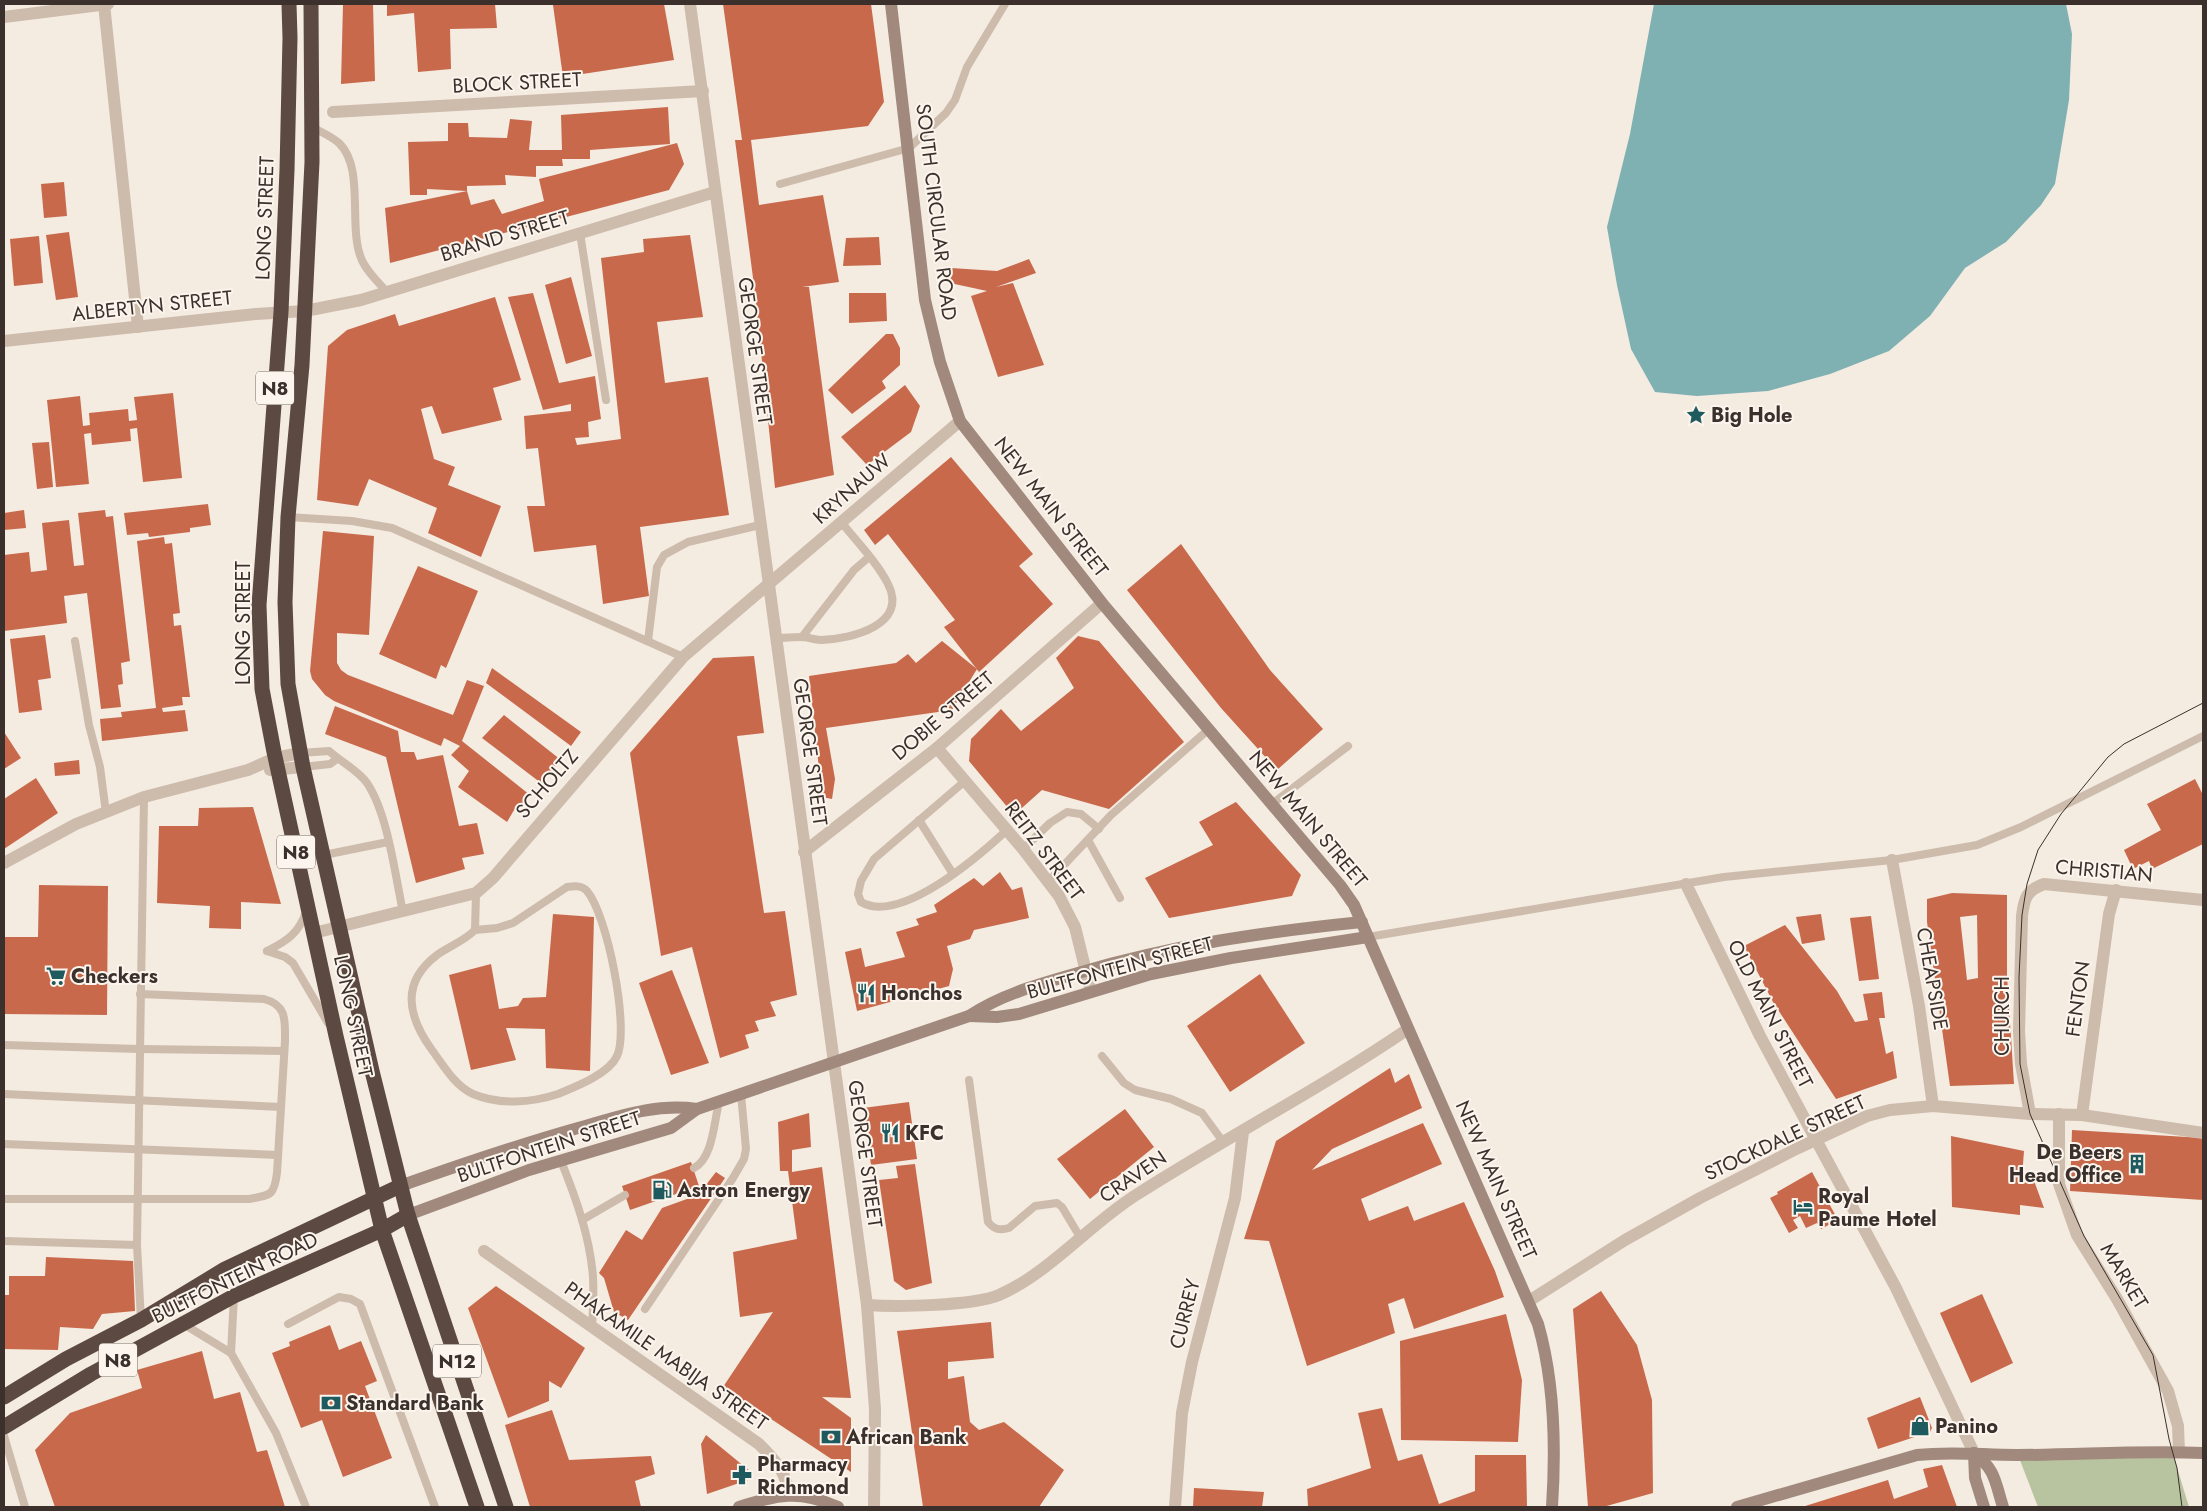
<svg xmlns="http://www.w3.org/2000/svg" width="2207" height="1511" viewBox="0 0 2207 1511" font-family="Jost,sans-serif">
  <rect width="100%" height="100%" fill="#f4ebe1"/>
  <path fill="#b8c4a0" d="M2172,1451L2189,1507H2038L2018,1455Z"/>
  <path fill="#7fb0b2" d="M1654,4H2066L2072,34L2069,100L2055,184L2041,205L2006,242L1965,268L1930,316L1889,351L1830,374L1768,391L1697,396L1655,392L1631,349L1617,285L1607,227L1630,134Z"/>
  <g fill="#c8694b" fill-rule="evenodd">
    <path d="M343,4H373L375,81L341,84Z"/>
    <path d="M387,4H495L497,28L450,29L451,69L418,72L414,13L387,16Z"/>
    <path d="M565,4H664L674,60L563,77L553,5Z"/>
    <path d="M723,4H871L884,102L868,126L751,140L759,205L823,195L839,282L802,287H809L834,475L775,488L755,293L735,140H742Z"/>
    <path d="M668,107L670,144L590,150V159H562L563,166H536V177L505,175L506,185L467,186V191L427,189V195H410L408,142L448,141V123H468L469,137L507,138L510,119L532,121L529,150H562L561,115Z"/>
    <path d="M677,143L684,164L669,190L390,263L385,208L467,191L471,205L494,199L502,214L544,201L539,179Z"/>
    <path d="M64,182L67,216L44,218L41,184Z"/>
    <path d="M69,232L78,297L56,300L46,235Z"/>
    <path d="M690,235L703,317L657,322L665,383L708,377L729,515L640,527L649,596L603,604L596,545L534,552L527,506H545L538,448L526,449L524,416L571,411V404L543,410L508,297L533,293L559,383L595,376L601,419L588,422L589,437L575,438L577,445L621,439L601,258L644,252L643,239Z"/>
    <path d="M39,236L43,283L14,286L10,239Z"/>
    <path d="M879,237L881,265L843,266L846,238Z"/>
    <path d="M1029,259L1036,273L996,287L1013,283L1044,365L998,377L971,296L987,291L950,283L951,268L997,271Z"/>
    <path d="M571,277L592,356L566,364L545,285Z"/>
    <path d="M849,293H886L887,321L849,323Z"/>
    <path d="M495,297L521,380L493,388L502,420L442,434L432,406L421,409L434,459L455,467L448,485L501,506L481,557L428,533L437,508L369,479L358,506L317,500L328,346L347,330L395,314L399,326Z"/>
    <path d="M886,334H893L900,348V365L882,381L886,388L852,414L828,390Z"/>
    <path d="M905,385L920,406L911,432L867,465L841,437Z"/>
    <path d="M173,393L182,478L143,482L137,428L130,429L131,441L92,445L91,433L84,434L89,484L56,487L47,400L80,396L83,426L90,425L89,413L128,409L129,421L137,420L134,397Z"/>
    <path d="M49,442L53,487L37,489L32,443Z"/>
    <path d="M951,457L1033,554L1019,566L1053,604L979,672L944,627L955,620L888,534L875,545L864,530Z"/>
    <path d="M208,504L211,525L190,528V532L149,537L148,533L127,535L124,513Z"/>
    <path d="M24,510L26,528L4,530V513Z"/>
    <path d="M105,510L106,517L113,516L130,661L121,663L123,684L118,685L121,707L101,709L87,593L64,596L67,623L4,631V555L29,552L31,572L47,570L42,523L69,520L74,566L84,565L78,513Z"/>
    <path d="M323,531L374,536L369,635L337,633V663L341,670L348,675L453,715L467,680L484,686L462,741L530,795L522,809L517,805L507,822L458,787L469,771L451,755L460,746L444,738L441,746L334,701L325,695L312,679L310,671Z"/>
    <path d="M164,537L165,544L172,543L180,613L173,614L174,626L181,625L190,697H182L183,705L162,708L163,712L185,710L188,731L102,741L100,719L122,717L121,712L156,708L137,541Z"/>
    <path d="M1181,544L1270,670L1323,729L1277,770L1221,708L1127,590Z"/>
    <path d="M418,566L478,591L446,668L441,665L436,679L379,654Z"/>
    <path d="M45,635L51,678L38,680L42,710L19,713L10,639Z"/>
    <path d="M1078,636L1099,641L1184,742L1109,809L1042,790L1014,815L969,761L971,739L1001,709L1021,731L1074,688L1056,658Z"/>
    <path d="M942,641L977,669L952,710L826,728L835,779L832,799L822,797L809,676L896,663L908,654L916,663Z"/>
    <path d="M754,656L764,733L737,736L764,913L785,911L797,995L770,1002L776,1016L755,1021L759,1031L745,1035L749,1048L720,1058L692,947L661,956L630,753L713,658Z"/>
    <path d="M492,668L581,732L571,746L486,683Z"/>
    <path d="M335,706L398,731L401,752H414L417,760L443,755L459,826L477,823L484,854L462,858L465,869L416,883L386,757L325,734Z"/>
    <path d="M504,715L561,760L541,783L482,738Z"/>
    <path d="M4,732L21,758L4,769Z"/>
    <path d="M79,760L80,774L55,776L54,763Z"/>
    <path d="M36,778L58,813L4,849V799Z"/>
    <path d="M2195,779L2203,795V844L2152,869L2149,861L2133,869L2124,850L2161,830L2147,804Z"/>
    <path d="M1236,802L1301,875L1292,896L1169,918L1145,878L1213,845L1199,822Z"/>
    <path d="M253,807L281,904L241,902V929L209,928L210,906L157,903L159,826H198L199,808Z"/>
    <path d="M1000,872L1012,890L1022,887L1029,918L974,930L970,939L947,946L953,969L949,986L857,1011L845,952L861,948L865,967L905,957L896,932L919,925L916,919L937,912L934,905L974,878L983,886Z"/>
    <path d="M39,885L108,886L107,1015L4,1014V937H38Z"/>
    <path d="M1952,893L2007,895V975L2014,1084L1950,1086L1927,922V899ZM1977,915L1978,978L1967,980L1960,917Z"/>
    <path d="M553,914L594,917L590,1071L546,1068L545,1029L506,1028L516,1060L471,1070L449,975L491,964L499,1009L518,1006L523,998L546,997Z"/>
    <path d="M1821,914L1825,940L1802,944L1796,917Z"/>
    <path d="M1871,916L1879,979L1859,981L1850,918Z"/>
    <path d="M1785,925L1837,991L1855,1022L1868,1020L1863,994L1882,992L1885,1018H1879L1886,1054L1893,1051L1897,1078L1836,1099L1773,1002L1744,946Z"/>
    <path d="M672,970L709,1063L671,1075L639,983Z"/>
    <path d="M1260,974L1305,1043L1230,1092L1187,1026Z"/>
    <path d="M1390,1068L1395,1083L1409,1074L1422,1108L1332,1149L1312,1170L1423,1123L1442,1164L1361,1199L1369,1221L1408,1206L1414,1221L1464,1202L1495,1271L1504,1297L1414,1329L1404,1298L1388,1304L1395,1333L1307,1366L1269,1241L1244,1239L1276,1141Z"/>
    <path d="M909,1102L917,1159L871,1165L863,1108Z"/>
    <path d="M1125,1109L1154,1147L1090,1199L1057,1159Z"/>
    <path d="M809,1113L811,1147L792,1150V1172L822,1167L851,1398L822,1397L851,1418V1472L723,1387L773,1312L740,1317L733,1252L797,1239L788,1171H780L778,1122Z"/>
    <path d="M2072,1130L2203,1138V1200L2070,1191Z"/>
    <path d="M1951,1136L2024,1151L2022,1177L2033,1178L2044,1208L2020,1205V1215L1952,1207Z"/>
    <path d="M691,1162L699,1186L630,1210L622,1186Z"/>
    <path d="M915,1164L932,1283L906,1290L894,1281L879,1180L898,1178L896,1166Z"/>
    <path d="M716,1172L725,1178L628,1320L614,1312L604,1278L599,1273L626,1230L642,1240L662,1208L698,1195Z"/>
    <path d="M1812,1172L1838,1220L1821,1229L1817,1223L1806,1228L1800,1216L1793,1220L1798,1228L1789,1233L1770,1198L1778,1194L1777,1192Z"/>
    <path d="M46,1257L133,1261L135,1311L102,1314L93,1329L60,1327L58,1350L4,1349V1295H9V1276H45Z"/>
    <path d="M496,1286L585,1348L561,1388L549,1381V1401L508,1418L468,1308Z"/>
    <path d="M1601,1291L1637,1345L1652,1400L1653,1493L1603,1507H1588L1573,1309Z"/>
    <path d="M1982,1294L2013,1363L1971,1383L1940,1313Z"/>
    <path d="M1506,1314L1522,1380L1518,1442L1401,1440L1400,1341Z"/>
    <path d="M991,1322L994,1358L948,1362V1379L964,1376L970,1422L979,1430L1004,1422L1064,1470L1039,1507H923L897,1331Z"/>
    <path d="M330,1325L339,1350L361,1341L377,1381L365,1386L392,1458L343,1477L322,1420L301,1428L272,1353L290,1346L289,1342Z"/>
    <path d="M202,1351L214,1399L240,1392L257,1452L267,1450L285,1507H55L35,1450L70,1413L142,1388L137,1370Z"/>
    <path d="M1920,1397L1932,1428L1930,1432L1878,1449L1867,1418Z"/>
    <path d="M1382,1408L1398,1461L1422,1454L1439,1504L1475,1491V1455H1526L1527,1507H1308L1307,1489L1371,1468L1358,1413Z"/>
    <path d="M552,1410L569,1460L651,1456L655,1474L635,1481L641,1507H530L505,1425Z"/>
    <path d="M706,1435L751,1472V1479L707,1494L701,1444Z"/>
    <path d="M1942,1465L1957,1507H1802L1888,1480L1894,1499L1928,1487L1923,1469Z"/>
    <path d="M1194,1488L1264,1492L1262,1507H1193Z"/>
  </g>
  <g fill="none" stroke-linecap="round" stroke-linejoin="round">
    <g stroke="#cdbbac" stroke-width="8">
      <path d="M312,127C321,132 331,136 339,143C365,168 348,226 361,258C366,271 378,282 387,292"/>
      <path d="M780,184L909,148L946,113L955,100L967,67L1005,4"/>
      <path d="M580,233L606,400"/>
      <path d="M288,517L352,521L392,528L683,657"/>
      <path d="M802,637L854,570L869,557"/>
      <path d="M775,638C784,638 793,637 802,637C808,637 814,640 821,640C851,639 909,625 888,584C877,562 857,542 842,523"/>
      <path d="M75,641L89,725L100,767L106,813"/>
      <path d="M648,641L657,567L664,555L688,542L760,525"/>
      <path d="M300,753L329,751C341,762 358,770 367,783C388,814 395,875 403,912"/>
      <path d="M303,767L330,764L337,759"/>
      <path d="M965,781L874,859L861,881L858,894L861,902C900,925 979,856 1007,830"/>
      <path d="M1272,804L1348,746"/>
      <path d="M919,820L953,874"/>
      <path d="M1088,840L1120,898"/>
      <path d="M1023,849L1050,823L1067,812L1081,814L1099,829"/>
      <path d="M324,855L388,842"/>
      <path d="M1048,882L1111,815L1209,729"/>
      <path d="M475,930L497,928L513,923L567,887C574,886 582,885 587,891C607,914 630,1028 617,1056C609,1074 575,1087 558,1094C531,1103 499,1105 473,1094C455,1086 443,1065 432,1050C408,1017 400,983 437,955C450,946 464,941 475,930L476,893"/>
      <path d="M1368,937L1724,877L1892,860L1977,845L2021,827L2203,736"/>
      <path d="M267,951L285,957L293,963L328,1023"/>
      <path d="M267,951C287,941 299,933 306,912"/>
      <path d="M4,1045L139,1049L284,1051"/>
      <path d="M1102,1056L1124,1083L1135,1090L1171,1099L1202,1113L1224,1143"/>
      <path d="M969,1080L988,1222C994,1229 999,1231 1009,1228L1035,1206L1057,1203L1062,1207L1080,1237"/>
      <path d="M4,1094L281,1107"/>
      <path d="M4,1144L278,1155"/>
      <path d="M561,1161C576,1198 590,1237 593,1277C594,1294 593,1311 592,1328"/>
      <path d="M694,1168C713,1158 714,1122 719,1102"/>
      <path d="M4,1199H249C271,1195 274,1196 277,1173L285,1041C285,1020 287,1005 264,999L140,994"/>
      <path d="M582,1220L625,1195"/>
      <path d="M4,1241L137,1245"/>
      <path d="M645,1309L733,1178L744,1159L746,1149L741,1094"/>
      <path d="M141,1320L137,1245L144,797"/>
      <path d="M288,1324L339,1297L351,1299L360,1304L435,1507"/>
      <path d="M185,1325L231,1353L276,1433L306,1507"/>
      <path d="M231,1353L234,1296"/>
      <path d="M4,1436L25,1507"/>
    </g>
    <g stroke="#cdbbac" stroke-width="12">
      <path d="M104,4L138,327"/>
      <path d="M690,4L867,1305L875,1409L874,1507"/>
      <path d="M4,17L108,4"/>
      <path d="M333,112L703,91"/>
      <path d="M4,341L256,314L305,311L361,300L715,192"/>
      <path d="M937,748L1023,849L1059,896L1075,927L1091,992"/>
      <path d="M270,770L303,767"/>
      <path d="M804,852L937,748L1102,603"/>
      <path d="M1892,860L1919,1006L1933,1106"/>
      <path d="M4,863L76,824L144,797L248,770L275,758L300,753"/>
      <path d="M1686,884L1760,1036L1896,1288L1974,1453"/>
      <path d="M314,933L476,893L493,878L683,657L960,421"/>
      <path d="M2030,1114L2021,1064L2019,1031L2022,916C2024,898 2027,890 2044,884L2203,900"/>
      <path d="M2059,1114V1184L2077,1235L2117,1299L2168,1391L2178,1426L2179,1452"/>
      <path d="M2082,1115L2109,914L2116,890"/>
      <path d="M484,1251L759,1444C775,1460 787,1473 789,1495"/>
      <path d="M1529,1301L1625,1240L1700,1198L1796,1149L1867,1116L1890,1110L1933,1106L2030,1114L2082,1115L2203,1133"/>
      <path d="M867,1305C895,1307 974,1306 999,1295C1048,1274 1090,1224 1136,1195C1225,1138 1320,1089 1408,1029"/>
      <path d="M1175,1507L1182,1413L1192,1362L1235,1198L1243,1132"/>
    </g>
    <g stroke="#a18a7d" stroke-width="12">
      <path d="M891,4L925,300L940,362L960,421L1102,603L1340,885L1354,905L1538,1324C1555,1383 1556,1446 1552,1507"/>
      <path d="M969,1016L997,1017L1019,1014L1151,974L1231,958L1368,937"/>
      <path d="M400,1186C459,1165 518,1145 578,1128C617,1117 655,1103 697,1109"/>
      <path d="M408,1215L529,1170L671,1128L697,1109L969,1016C1002,994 1040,984 1078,973C1173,945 1263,932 1362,922"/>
      <path d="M1974,1453C1996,1470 1995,1482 2003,1507"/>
      <path d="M1974,1453L1975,1478L1984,1507"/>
      <path d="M739,1507C778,1495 798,1489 838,1507"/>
      <path d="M1737,1507L1917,1455C1951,1451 1983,1455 2016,1455C2079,1455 2141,1450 2203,1453"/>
    </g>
    <g stroke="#5c4a42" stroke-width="15">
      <path d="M289,4L290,38L287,170L281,312L259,605L262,689L274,752L336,1036L382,1230L477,1507"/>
      <path d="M311,4L312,162L302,365L288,517L285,602L288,684L303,767L372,1071L408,1215L506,1507"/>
      <path d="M4,1397L66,1359L141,1320L225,1269L400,1186"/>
      <path d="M4,1427L91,1374L234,1296L382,1230L408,1215"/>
    </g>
    <path stroke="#3b302b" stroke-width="1" d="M2182,1507L2177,1468L2169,1439L2153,1355L2084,1236L2030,1114L2020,1064L2019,977L2022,915L2027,884L2038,850L2061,814L2108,757L2124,744L2203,703"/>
  </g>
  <defs>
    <symbol id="sight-bare" viewBox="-9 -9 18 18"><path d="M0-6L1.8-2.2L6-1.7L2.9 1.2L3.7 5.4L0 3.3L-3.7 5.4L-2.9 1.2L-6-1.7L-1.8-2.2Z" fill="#1f5a5e" stroke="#fbf5ee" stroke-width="2.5" paint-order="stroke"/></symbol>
    <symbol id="supermarket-bare" viewBox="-9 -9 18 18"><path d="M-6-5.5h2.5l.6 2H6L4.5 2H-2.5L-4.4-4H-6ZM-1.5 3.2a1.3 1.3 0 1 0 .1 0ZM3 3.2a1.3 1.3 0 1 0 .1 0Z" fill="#1f5a5e" stroke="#fbf5ee" stroke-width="2.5" paint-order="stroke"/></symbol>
    <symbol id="restaurant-bare" viewBox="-9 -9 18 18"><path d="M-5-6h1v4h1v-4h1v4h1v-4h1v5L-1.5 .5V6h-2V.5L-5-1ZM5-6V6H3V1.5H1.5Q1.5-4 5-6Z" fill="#1f5a5e" stroke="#fbf5ee" stroke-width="2.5" paint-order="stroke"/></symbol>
    <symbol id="building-bare" viewBox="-9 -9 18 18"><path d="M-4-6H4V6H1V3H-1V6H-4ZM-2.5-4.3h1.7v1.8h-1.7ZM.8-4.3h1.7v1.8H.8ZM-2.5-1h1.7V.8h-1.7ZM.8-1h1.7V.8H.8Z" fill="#1f5a5e" stroke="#fbf5ee" stroke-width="2.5" paint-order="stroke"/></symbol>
    <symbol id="fuel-bare" viewBox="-9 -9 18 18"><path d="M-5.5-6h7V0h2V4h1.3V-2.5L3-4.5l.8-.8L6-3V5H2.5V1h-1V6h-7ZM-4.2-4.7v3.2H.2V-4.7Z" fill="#1f5a5e" stroke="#fbf5ee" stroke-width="2.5" paint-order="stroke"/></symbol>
    <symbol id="hotel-bare" viewBox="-9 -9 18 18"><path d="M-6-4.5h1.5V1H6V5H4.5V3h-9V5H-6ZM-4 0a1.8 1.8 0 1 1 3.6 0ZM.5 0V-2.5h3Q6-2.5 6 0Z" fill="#1f5a5e" stroke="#fbf5ee" stroke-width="2.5" paint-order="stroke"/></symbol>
    <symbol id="bank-bare" viewBox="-9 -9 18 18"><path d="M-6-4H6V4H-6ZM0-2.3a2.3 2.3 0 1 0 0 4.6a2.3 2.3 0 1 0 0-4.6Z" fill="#1f5a5e" stroke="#fbf5ee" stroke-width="2.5" paint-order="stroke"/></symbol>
    <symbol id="shop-bare" viewBox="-9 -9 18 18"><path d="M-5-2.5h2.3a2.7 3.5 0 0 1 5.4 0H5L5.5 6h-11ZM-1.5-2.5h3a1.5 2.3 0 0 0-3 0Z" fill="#1f5a5e" stroke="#fbf5ee" stroke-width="2.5" paint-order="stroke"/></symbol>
    <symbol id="pharmacy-bare" viewBox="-9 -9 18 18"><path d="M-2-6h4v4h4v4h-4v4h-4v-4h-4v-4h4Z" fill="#1f5a5e" stroke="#fbf5ee" stroke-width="2.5" paint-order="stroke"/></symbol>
  </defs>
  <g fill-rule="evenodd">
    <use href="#sight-bare" x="1682" y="401" width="28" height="28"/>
    <use href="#supermarket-bare" x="42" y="962" width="28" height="28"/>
    <use href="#restaurant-bare" x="852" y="979" width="28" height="28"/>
    <use href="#restaurant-bare" x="876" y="1119" width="28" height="28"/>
    <use href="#building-bare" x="2123" y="1150" width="28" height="28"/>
    <use href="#fuel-bare" x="648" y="1176" width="28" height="28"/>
    <use href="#hotel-bare" x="1789" y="1193" width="28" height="28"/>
    <use href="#bank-bare" x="317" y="1389" width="28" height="28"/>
    <use href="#shop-bare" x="1906" y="1412" width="28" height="28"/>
    <use href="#bank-bare" x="817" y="1423" width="28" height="28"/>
    <use href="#pharmacy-bare" x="728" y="1461" width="28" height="28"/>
  </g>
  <g text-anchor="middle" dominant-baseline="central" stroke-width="4" stroke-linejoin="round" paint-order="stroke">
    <g fill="#fbf5ee" stroke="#756b66" stroke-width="1">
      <rect x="256" y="371.5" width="38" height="33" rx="4"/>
      <rect x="277" y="835.5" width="38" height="33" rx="4"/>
      <rect x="99" y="1343.5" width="38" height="33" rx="4"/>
      <rect x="433" y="1344.5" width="48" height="33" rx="4"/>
    </g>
    <g font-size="19" font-weight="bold" fill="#3b302b">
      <text x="275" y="388">N8</text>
      <text x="296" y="852">N8</text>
      <text x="118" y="1360">N8</text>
      <text x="457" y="1361">N12</text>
    </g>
    <g font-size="20" fill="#3b302b" stroke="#fbf5ee">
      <text transform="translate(517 83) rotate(-3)">BLOCK STREET</text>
      <text transform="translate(936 212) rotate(83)">SOUTH CIRCULAR ROAD</text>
      <text transform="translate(265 218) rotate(-88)">LONG STREET</text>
      <text transform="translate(505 236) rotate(-17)">BRAND STREET</text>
      <text transform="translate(152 306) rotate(-6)">ALBERTYN STREET</text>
      <text transform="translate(755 351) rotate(82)">GEORGE STREET</text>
      <text transform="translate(852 489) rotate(-41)">KRYNAUW</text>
      <text transform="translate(1051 507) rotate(52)">NEW MAIN STREET</text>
      <text transform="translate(243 623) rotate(-90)">LONG STREET</text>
      <text transform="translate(943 716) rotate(-40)">DOBIE STREET</text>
      <text transform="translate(810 752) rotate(82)">GEORGE STREET</text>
      <text transform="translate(547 784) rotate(-49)">SCHOLTZ</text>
      <text transform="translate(1308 819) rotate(50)">NEW MAIN STREET</text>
      <text transform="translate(1044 851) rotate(53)">REITZ STREET</text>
      <text transform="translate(2104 871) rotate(5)">CHRISTIAN</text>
      <text transform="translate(1120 968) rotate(-15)">BULTFONTEIN STREET</text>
      <text transform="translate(1932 979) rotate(80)">CHEAPSIDE</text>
      <text transform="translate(2078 999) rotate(-82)">FENTON</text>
      <text transform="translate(1770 1014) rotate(63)">OLD MAIN STREET</text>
      <text transform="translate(353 1016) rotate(78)">LONG STREET</text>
      <text transform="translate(2002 1016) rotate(-90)">CHURCH</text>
      <text transform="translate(1785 1138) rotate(-25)">STOCKDALE STREET</text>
      <text transform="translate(549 1147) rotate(-18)">BULTFONTEIN STREET</text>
      <text transform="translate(865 1154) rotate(82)">GEORGE STREET</text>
      <text transform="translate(1133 1177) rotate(-34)">CRAVEN</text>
      <text transform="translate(1496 1180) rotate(66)">NEW MAIN STREET</text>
      <text transform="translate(2124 1276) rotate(59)">MARKET</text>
      <text transform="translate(235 1278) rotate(-26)">BULTFONTEIN ROAD</text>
      <text transform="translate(1185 1314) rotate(-76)">CURREY</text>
      <text transform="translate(666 1356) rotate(35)">PHAKAMILE MABIJA STREET</text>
    </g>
    <g font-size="20" font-weight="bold" fill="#3b302b" stroke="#fbf5ee" text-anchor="start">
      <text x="1711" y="415">Big Hole</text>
      <text x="71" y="976">Checkers</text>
      <text x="881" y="993">Honchos</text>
      <text x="905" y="1133">KFC</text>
      <text x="2122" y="1152" text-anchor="end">De Beers<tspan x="2122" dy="23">Head Office</tspan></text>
      <text x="677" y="1190">Astron Energy</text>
      <text x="1818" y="1196">Royal<tspan x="1818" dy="23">Paume Hotel</tspan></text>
      <text x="346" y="1403">Standard Bank</text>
      <text x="1935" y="1426">Panino</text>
      <text x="846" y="1437">African Bank</text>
      <text x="757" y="1464">Pharmacy<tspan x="757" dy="23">Richmond</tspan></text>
    </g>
  </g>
  <rect width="2207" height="1511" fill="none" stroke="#3b302b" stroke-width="10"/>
</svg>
